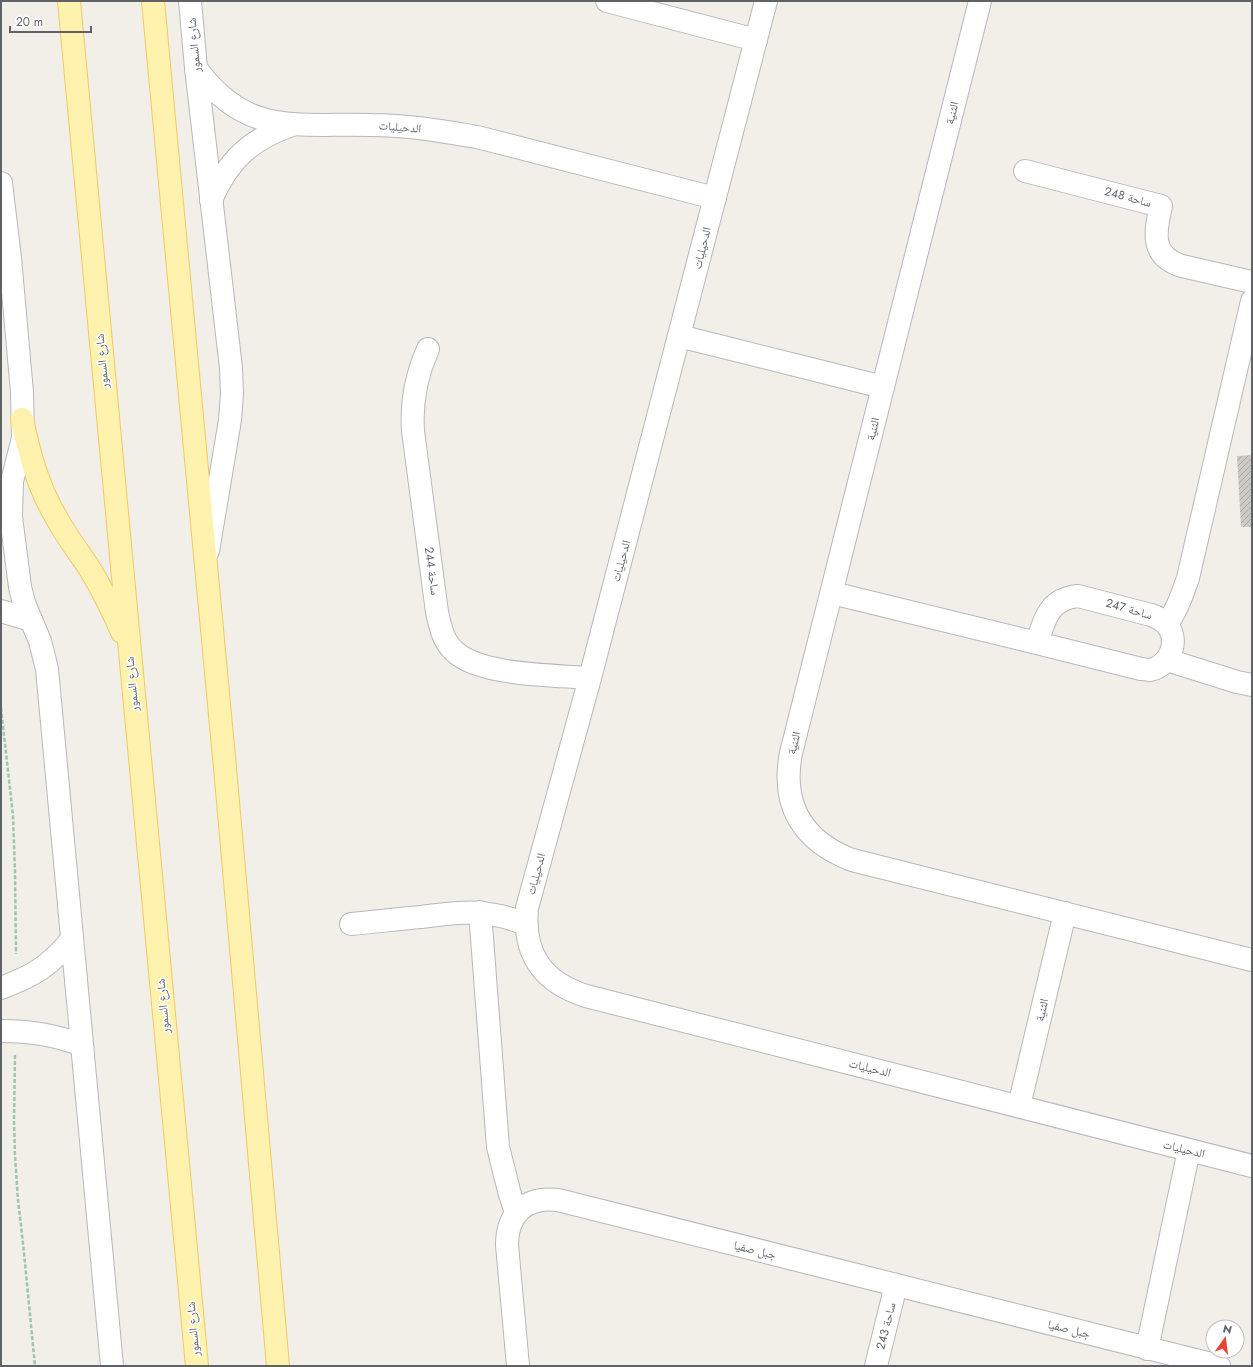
<svg xmlns="http://www.w3.org/2000/svg" width="1253" height="1367" viewBox="0 0 1253 1367" font-family="Jost,'Noto Naskh Arabic',sans-serif">
  <defs>
    <pattern id="building-hatch" width="6" height="6" patternUnits="userSpaceOnUse"><rect width="6" height="6" fill="#cccac5"/><path d="M-1 1l2-2M0 6l6-6M5 7l2-2" fill="none" stroke="#a9a8a4"/></pattern>
  </defs>
  <rect width="100%" height="100%" fill="#f1efe8"/>
  <path fill="url(#building-hatch)" d="M1252,455V527H1241L1237,456Z"/>
  <g fill="none" stroke-linecap="round" stroke-linejoin="round">
    <defs>
      <g id="minor">
        <path d="M190,1L196,68L231,368L232,394L230,420L208,551"/>
        <path d="M607,1L756,40"/>
        <path d="M766,1L590,678L527,908C523,954 542,982 586,996L1252,1166"/>
        <path d="M980,1L791,753C781,805 802,841 852,860L1252,960"/>
        <path d="M196,68C246,137 295,123 371,125C407,125 442,131 477,137L715,198"/>
        <path d="M1025,171L1161,206C1155,232 1150,256 1182,266L1252,282"/>
        <path d="M1,183L10,258L22,392L23,438L12,481L11,517L20,587L24,603L40,641L47,669L112,1366"/>
        <path d="M211,200C228,160 251,139 292,125"/>
        <path d="M679,336L883,387"/>
        <path d="M428,349C416,376 411,402 413,431L437,612C440,626 443,641 454,651C480,676 555,675 590,678"/>
        <path d="M832,593L1037,643L1141,669C1144,669 1147,670 1150,670C1170,666 1180,641 1167,625C1163,620 1157,617 1151,615L1078,596C1049,599 1045,618 1037,643"/>
        <path d="M1,611L31,620"/>
        <path d="M1167,624C1177,610 1182,595 1188,578L1252,301"/>
        <path d="M1167,660L1237,682L1252,685"/>
        <path d="M480,912L498,1147L509,1191L516,1213"/>
        <path d="M351,924C374,922 397,919 421,917C461,912 487,908 525,924"/>
        <path d="M1,988C33,976 50,966 72,939"/>
        <path d="M1,1031C31,1031 54,1035 82,1045"/>
        <path d="M1019,1106L1065,913"/>
        <path d="M1147,1349L1189,1150"/>
        <path d="M518,1366L507,1245C507,1214 526,1196 558,1200L1219,1366"/>
        <path d="M876,1366L896,1285"/>
      </g>
      <g id="major">
        <path d="M69,1L197,1366"/>
        <path d="M153,1L225,768L278,1366"/>
        <path d="M22,419C29,453 38,487 56,517C65,534 77,550 88,566C101,587 112,609 122,632"/>
      </g>
    </defs>
    <use href="#minor" stroke="#b5b8bc" stroke-width="24"/>
    <use href="#major" stroke="#f2c960" stroke-width="24"/>
    <g stroke="#9cc7a9" stroke-width="2.5" stroke-dasharray="4 2" stroke-linecap="butt">
      <path d="M1,708L13,816L15,872L16,954"/>
      <path d="M15,1055L14,1121L15,1156L18,1200L23,1243L35,1366"/>
    </g>
    <use href="#minor" stroke="#fff" stroke-width="22"/>
    <use href="#major" stroke="#fff2af" stroke-width="22"/>
  </g>
  <g text-anchor="middle" dominant-baseline="central" stroke-width="3" stroke-linejoin="round" paint-order="stroke">
    <g font-size="12" fill="#5f6368" stroke="#fff">
      <text transform="translate(194 45) rotate(-95)">شارع السمور</text>
      <text transform="translate(952 113) rotate(-76)">الثنية</text>
      <text transform="translate(400 127) rotate(5)">الدحيليات</text>
      <text transform="translate(1128 197) rotate(15)">ساحة 248</text>
      <text transform="translate(702 248) rotate(-76)">الدحيليات</text>
      <text transform="translate(102 361) rotate(-95)">شارع السمور</text>
      <text transform="translate(873 429) rotate(-76)">الثنية</text>
      <text transform="translate(621 561) rotate(-75)">الدحيليات</text>
      <text transform="translate(432 571) rotate(82)">ساحة 244</text>
      <text transform="translate(1129 609) rotate(16)">ساحة 247</text>
      <text transform="translate(132 684) rotate(-95)">شارع السمور</text>
      <text transform="translate(794 743) rotate(-76)">الثنية</text>
      <text transform="translate(536 874) rotate(-75)">الدحيليات</text>
      <text transform="translate(163 1006) rotate(-95)">شارع السمور</text>
      <text transform="translate(1042 1010) rotate(-77)">الثنية</text>
      <text transform="translate(870 1068) rotate(14)">الدحيليات</text>
      <text transform="translate(1184 1149) rotate(14)">الدحيليات</text>
      <text transform="translate(755 1250) rotate(14)">جبل صفيا</text>
      <text transform="translate(886 1326) rotate(-76)">ساحة 243</text>
      <text transform="translate(193 1329) rotate(-95)">شارع السمور</text>
      <text transform="translate(1069 1329) rotate(14)">جبل صفيا</text>
    </g>
  </g>
  <rect width="1253" height="1367" fill="none" stroke="#5f6368" stroke-width="4"/>
  <g transform="translate(1225 1339) rotate(14)"><circle r="19" fill="#ffffff" stroke="#bfc1c3"/>
  <path d="M0-3L7 15L0 10L-7 15Z" fill="#ea4335"/>
  <text y="-6" font-size="11" font-weight="bold" text-anchor="middle" fill="#5f6368">N</text>
  </g>
  <path d="M10 26v6h81v-6" fill="none" stroke="#5f6368" stroke-width="2"/>
  <text x="16" y="26" font-size="12" fill="#5f6368" stroke="#ffffff" stroke-width="3" paint-order="stroke">20 m</text>
</svg>
